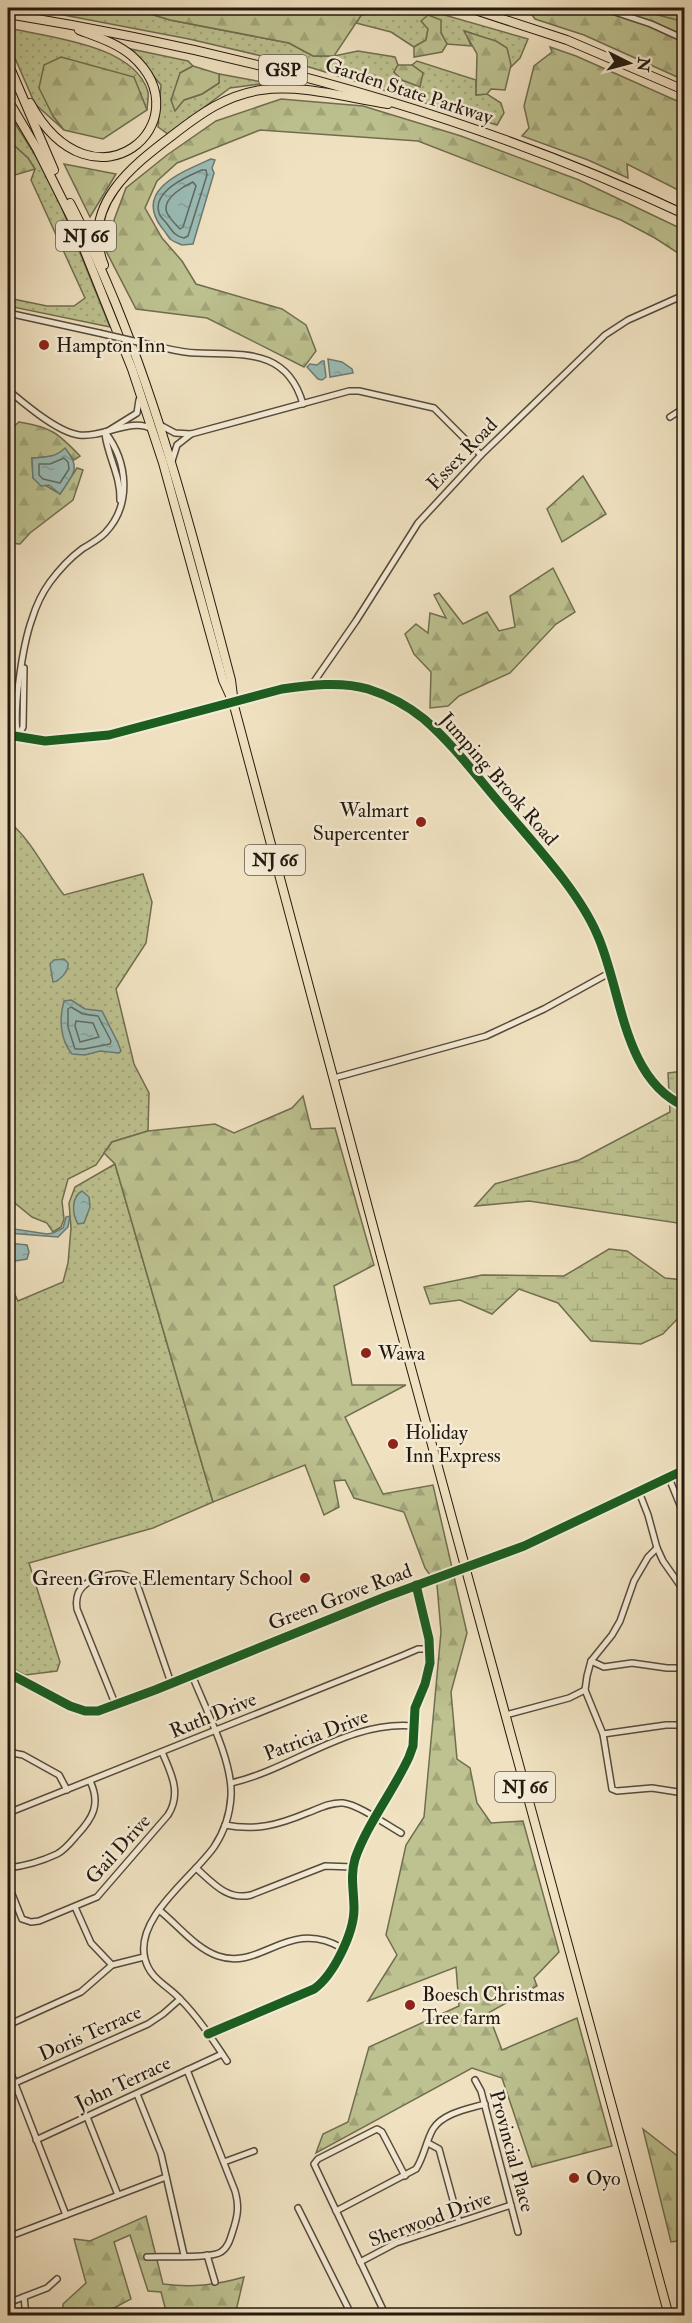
<svg xmlns="http://www.w3.org/2000/svg" width="692" height="2323" viewBox="0 0 692 2323" font-family="'IM FELL Double Pica',serif">
  <defs>
    <pattern id="grass-dots" width="8" height="8" patternUnits="userSpaceOnUse" patternTransform="scale(1.5)"><rect width="8" height="8" fill="#bdc290"/><path d="M2 2h.1M6 6h.1" fill="none" stroke="#a2a67b" stroke-width="1.8" stroke-linecap="round"/></pattern>
    <pattern id="forest-firs" width="22" height="20" patternUnits="userSpaceOnUse" patternTransform="scale(1.5)"><rect width="22" height="20" fill="#bdc290"/><path d="M5 1l3.5 6h-7zM16 11l3.5 6h-7z" fill="#a2a67b"/></pattern>
    <pattern id="wetland-marsh" width="20" height="14" patternUnits="userSpaceOnUse" patternTransform="scale(1.5)"><rect width="20" height="14" fill="#bdc290"/><path d="M1 5h8M5 5V1M11 12h8M15 12V8" fill="none" stroke="#a2a67b"/></pattern>
    <pattern id="water-ripples" width="26" height="14" patternUnits="userSpaceOnUse" patternTransform="scale(1.5)"><rect width="26" height="14" fill="#9bbdb7"/><path d="M2 4q2-2 4 0t4 0M15 11q2-2 4 0t4 0" fill="none" stroke="#85a29c"/></pattern>
  </defs>
  <rect width="100%" height="100%" fill="#f0e2c1"/>
  <filter id="stains"><feTurbulence type="fractalNoise" baseFrequency=".00333" numOctaves="4"/><feColorMatrix values="0 0 0 0 .2 0 0 0 0 .09 0 0 0 0 .02 0 0 0 .5 -.17"/></filter>
  <radialGradient id="worn" r=".72"><stop offset=".6" stop-color="#630" stop-opacity="0"/><stop offset="1" stop-color="#630" stop-opacity=".3"/></radialGradient>
  <g fill="url(#grass-dots)" stroke="#706e50" stroke-width="1.5">
    <path d="M27,8H131L170,20L289,43L313,56H334L358,51L395,57L398,65L394,72L423,73L412,65L417,61L476,80V95L487,94L501,103L504,113L497,125L309,67L189,39Z"/>
    <path d="M360,8H420L528,39L520,58L511,67L479,36L465,31L471,46L447,44L441,33L428,29L426,40L414,47L391,32L356,23L364,11Z"/>
    <path d="M8,28C49,37 135,45 148,92C149,97 147,105 147,110L133,77L53,116L64,130L35,104L8,42Z"/>
    <path d="M131,49L188,61L193,66L180,73L184,100L202,94L219,83V74L268,83L230,88L168,134L158,127L161,85Z"/>
    <path d="M8,112L40,163L61,206L110,327L8,306V298L47,306H74L85,298L31,180L35,169L28,158L8,140Z"/>
    <path d="M8,821C32,840 45,871 64,895L143,874L152,902L146,943L116,989L134,1064L149,1093L148,1131L112,1142L96,1165L68,1179L62,1201L64,1219L61,1227L53,1232L47,1223L32,1217L11,1200L8,1202Z"/>
    <path d="M115,1164L213,1502L153,1528L29,1563L60,1662L57,1671L25,1675L8,1666V1280L18,1301L63,1282L68,1263L71,1228L69,1203L75,1187Z"/>
  </g>
  <g fill="url(#forest-firs)" stroke="#706e50" stroke-width="1.5">
    <path d="M131,8H360L364,11L334,56H313L289,43L170,20Z"/>
    <path d="M527,8H631L684,21V80L584,35L535,19Z"/>
    <path d="M428,15L441,20V33L447,44L442,52L414,57V47L426,40L428,29L421,21Z"/>
    <path d="M464,31L496,41L507,48L511,65L505,90L491,89L487,94L476,95L477,54Z"/>
    <path d="M550,47L576,56L684,104V193L627,164L628,178L588,160L522,136L529,128L524,106L534,66L552,52Z"/>
    <path d="M61,57L134,77L147,110L103,139L64,130L53,116L39,88L44,65Z"/>
    <path d="M398,65H412L423,73L420,87L402,80L394,72Z"/>
    <path d="M193,66L219,74V83L202,94L184,100L175,111L171,100L180,73Z"/>
    <path d="M281,99L363,106L461,136L579,180L684,230V257L655,238L621,220L418,141L260,130L177,163L157,181L145,208L162,238L182,261L196,284L282,309L306,325L316,351L304,367L207,318L136,309L104,247L126,188L167,155L216,121Z"/>
    <path d="M8,140L28,158L35,169L15,175L8,169Z"/>
    <path d="M64,164L116,174L90,217Z"/>
    <path d="M19,422C51,427 58,433 80,456L74,460L65,449C55,458 45,457 32,458L33,478L60,494L77,468L83,470L73,500L30,533L20,544L8,543V431Z"/>
    <path d="M583,476L606,514L562,542L547,509Z"/>
    <path d="M553,568L575,612L556,624L510,673L459,696L448,706L430,708L431,672L414,654L405,634L416,624L428,633L430,613L446,618L434,595L439,593L463,624L487,612L499,631L515,627L510,596Z"/>
    <path d="M303,1096L311,1129L335,1128L374,1265L334,1286L352,1385H406L345,1417L383,1494L433,1485L467,1633L451,1692L457,1759L470,1768L477,1803L491,1823L523,1821L559,1952L534,1978L537,1986L488,2013L502,2050L577,2018L612,2146L532,2167L502,2078L472,2068L316,2153L323,2134L348,2122L369,2047L459,2006L456,1967L368,2001L397,1955L386,1935L406,1845L424,1817L441,1632L437,1585L425,1568L404,1512L354,1498L345,1480L334,1481L339,1507L324,1515L305,1465L213,1502L115,1164L104,1153L112,1142L148,1131L215,1124L234,1133L292,1108Z"/>
    <path d="M643,2129L684,2161V2240L671,2242Z"/>
    <path d="M146,2216L163,2284C192,2288 216,2285 244,2277L235,2315H167L161,2292L148,2291L130,2235L114,2242L131,2299L101,2315H63V2304L86,2283L74,2239L90,2241Z"/>
  </g>
  <g fill="url(#wetland-marsh)" stroke="#706e50" stroke-width="1.5">
    <path d="M631,8H684V21H681Z"/>
    <path d="M684,1071V1224L529,1201L475,1206L495,1184L579,1160L670,1112L668,1073Z"/>
    <path d="M609,1249L627,1251L665,1278L684,1280V1312L663,1334L641,1344L591,1341L558,1303L519,1289L492,1314L460,1300L430,1304L424,1287L482,1275L564,1276Z"/>
  </g>
  <g fill="url(#water-ripples)" stroke="#6b7b74" stroke-width="1.5">
    <path d="M211,159L215,160L212,168L214,173L193,244L182,245C178,243 174,242 170,239C167,235 165,231 162,228C133,190 182,172 211,159Z"/>
    <path d="M328,359L342,362L352,369L353,373L330,377Z"/>
    <path d="M322,361H324L326,377L322,380L318,379L307,367L310,364L317,365Z"/>
    <path d="M65,448C82,469 73,474 60,494L49,485L41,486L33,478L32,458C45,457 55,458 65,448Z"/>
    <path d="M64,959L68,963C69,971 60,981 53,982L50,964L54,960Z"/>
    <path d="M71,1000L85,1009L102,1011L118,1043L121,1051L119,1053L100,1051L85,1055L72,1054C60,1040 59,1018 64,1001Z"/>
    <path d="M82,1191L89,1197L90,1207L84,1223L78,1224C72,1214 71,1197 82,1191Z"/>
    <path d="M70,1216L68,1227L58,1237L8,1233V1228L47,1234L53,1233L63,1228L66,1217Z"/>
    <path d="M8,1243L27,1245L29,1252L27,1259L8,1262Z"/>
  </g>
  <g fill="none" stroke-linecap="round" stroke-linejoin="round">
    <g stroke="#5f6b63" stroke-width="1.5">
      <path d="M202,170H206L207,175L188,236L184,238C175,236 173,232 167,224C164,220 160,217 159,213C152,191 188,176 202,170Z"/>
      <path d="M193,182L196,186L183,227L180,229C176,225 166,215 166,209C165,197 184,186 193,182Z"/>
      <path d="M64,458L68,462L69,469L60,483L43,479L39,475V464H50Z"/>
      <path d="M71,1007L83,1014L98,1016L111,1041L110,1044L84,1049H75L68,1027V1009Z"/>
      <path d="M76,1021L93,1023L99,1037L80,1042L75,1026Z"/>
    </g>
    <defs>
      <g id="minor">
        <path d="M603,8L651,24L684,39"/>
        <path d="M8,313L99,333"/>
        <path d="M151,345C166,348 181,353 197,353C243,355 287,348 303,404"/>
        <path d="M8,390C25,404 57,432 79,435C104,438 131,417 152,429"/>
        <path d="M670,417L684,408"/>
        <path d="M160,425L175,433L191,434L349,391H359L434,408L481,455"/>
        <path d="M108,431L137,413L139,400"/>
        <path d="M105,434C108,457 121,477 120,500"/>
        <path d="M172,461L177,445L191,434"/>
        <path d="M311,686L356,621L418,523L481,455L605,335L628,320L684,295"/>
        <path d="M8,735L45,741L109,735L282,689C309,685 341,681 368,689C387,695 408,706 424,719C454,745 477,777 503,807C534,844 578,890 597,934C622,989 622,1078 684,1106"/>
        <path d="M18,736L23,727L24,668"/>
        <path d="M18,737C12,712 23,644 32,619C36,606 42,593 50,582C59,570 70,558 82,549C90,544 98,540 105,533C132,505 128,462 105,432"/>
        <path d="M334,1078L486,1036L544,1009L611,972"/>
        <path d="M669,1478L684,1515"/>
        <path d="M639,1492L648,1515L657,1548L663,1561L684,1591"/>
        <path d="M657,1548L648,1557L634,1581L620,1621L612,1635L591,1661L587,1676L585,1690L603,1734L612,1789L617,1791L652,1788L684,1793"/>
        <path d="M591,1661L604,1667L632,1663L667,1668H684"/>
        <path d="M8,1673L70,1706L85,1711H98L155,1690L385,1597L524,1546L684,1470"/>
        <path d="M192,1675C205,1708 233,1761 231,1796C230,1814 224,1832 214,1847C193,1877 134,1918 145,1959C150,1979 167,1985 180,1999C198,2017 213,2040 227,2061"/>
        <path d="M116,1706L77,1609C74,1590 85,1581 102,1577C117,1573 126,1571 137,1584L171,1683"/>
        <path d="M506,1715L569,1698L585,1690"/>
        <path d="M603,1734L666,1725H684"/>
        <path d="M8,1752L23,1755L59,1775L67,1790"/>
        <path d="M231,1783C293,1769 348,1720 414,1726"/>
        <path d="M8,1813L404,1655L418,1649H430"/>
        <path d="M225,1825C256,1831 278,1825 307,1813C318,1809 330,1802 343,1803C359,1805 385,1824 401,1833"/>
        <path d="M8,1868C25,1866 40,1862 57,1854C65,1850 71,1842 77,1835C93,1818 101,1804 90,1781"/>
        <path d="M196,1868C212,1882 227,1901 251,1895L325,1866L353,1867"/>
        <path d="M8,1884L22,1919L31,1922L39,1921L97,1897L168,1815C182,1793 171,1773 162,1752"/>
        <path d="M75,1907L91,1943L112,1965"/>
        <path d="M159,1910C178,1925 195,1948 218,1956C262,1971 288,1917 342,1948"/>
        <path d="M8,2025L81,1992L112,1965L144,1957"/>
        <path d="M208,2034L314,1989C334,1975 354,1932 354,1909C354,1891 350,1876 355,1859C366,1826 394,1790 409,1757L413,1746L415,1708L425,1684L430,1663L429,1639L416,1585"/>
        <path d="M8,2066L66,2215"/>
        <path d="M475,2080L481,2091L518,2232"/>
        <path d="M8,2086L148,2024L163,2014L180,1999"/>
        <path d="M137,2094L161,2154L184,2255"/>
        <path d="M87,2117L118,2195"/>
        <path d="M36,2140L222,2054"/>
        <path d="M428,2143L439,2149L459,2222"/>
        <path d="M224,2162L254,2151"/>
        <path d="M298,2208L352,2316"/>
        <path d="M336,2211L416,2169C424,2157 426,2141 433,2129C443,2113 468,2109 485,2104"/>
        <path d="M8,2237L166,2177"/>
        <path d="M207,2255L215,2282"/>
        <path d="M147,2257C162,2256 211,2259 221,2252C229,2247 231,2236 234,2227C238,2214 239,2205 235,2191L187,2070"/>
        <path d="M360,2262L396,2243L511,2205"/>
        <path d="M24,2297L26,2316"/>
        <path d="M8,2303L47,2288L57,2279"/>
        <path d="M386,2316L314,2164L318,2159L377,2129L382,2132L405,2176"/>
      </g>
      <g id="highway">
        <path d="M469,8L567,40L684,90"/>
        <path d="M8,14C241,52 470,113 684,214"/>
        <path d="M8,63L54,170"/>
        <path d="M8,100L37,149L72,219L132,369L163,463L223,680L233,702L398,1320L669,2316"/>
        <path d="M30,103C93,219 206,122 132,56C117,43 97,37 79,30"/>
        <path d="M70,203C87,235 101,269 115,302C165,425 197,552 231,680L233,696"/>
        <path d="M104,265C80,206 132,166 173,135C200,114 226,95 261,90C303,84 347,98 388,104"/>
      </g>
    </defs>
    <use href="#minor" stroke="#564b3c" stroke-width="8"/>
    <use href="#highway" stroke="#23190f" stroke-width="10"/>
    <use href="#minor" stroke="#f5ecd7" stroke-width="5"/>
    <use href="#highway" stroke="#f0e2c1" stroke-width="8"/>
    <defs>
      <path id="minor-bridge" d="M99,333L151,345"/>
    </defs>
    <use href="#minor-bridge" stroke="#564b3c" stroke-width="8" stroke-linecap="butt"/>
    <use href="#minor-bridge" stroke="#f5ecd7" stroke-width="5"/>
    <defs>
      <g id="cycleway">
        <path d="M8,735L45,741L109,735L282,689C309,685 341,681 368,689C387,695 408,706 424,719C454,745 477,777 503,807C534,844 578,890 597,934C622,989 622,1078 684,1106"/>
        <path d="M8,1673L70,1706L85,1711H98L155,1690L385,1597L524,1546L684,1470"/>
        <path d="M208,2034L314,1989C334,1975 354,1932 354,1909C354,1891 350,1876 355,1859C366,1826 394,1790 409,1757L413,1746L415,1708L425,1684L430,1663L429,1639L416,1585"/>
      </g>
    </defs>
    <use href="#cycleway" stroke="#f5ecd7" stroke-width="13"/>
    <use href="#cycleway" stroke="#1b5e20" stroke-width="9"/>
  </g>
  <g fill="#8f2418" stroke="#f5ecd7" stroke-width="2">
    <circle cx="44" cy="345" r="6"/>
    <circle cx="421" cy="822" r="6"/>
    <circle cx="366" cy="1353" r="6"/>
    <circle cx="393" cy="1444" r="6"/>
    <circle cx="305" cy="1578" r="6"/>
    <circle cx="410" cy="2005" r="6"/>
    <circle cx="574" cy="2178" r="6"/>
  </g>
  <g text-anchor="middle" dominant-baseline="central" stroke-width="5" stroke-linejoin="round" paint-order="stroke">
    <g fill="#f5ecd7" stroke="#62584b" stroke-width="1.5">
      <rect x="259" y="55" width="48" height="30" rx="4.5"/>
      <rect x="56" y="221" width="60" height="30" rx="4.5"/>
      <rect x="245" y="845" width="60" height="30" rx="4.5"/>
      <rect x="495" y="1772" width="60" height="30" rx="4.5"/>
    </g>
    <g font-size="18" font-weight="bold" fill="#23190f">
      <text x="283" y="70">GSP</text>
      <text x="86" y="236">NJ 66</text>
      <text x="275" y="860">NJ 66</text>
      <text x="525" y="1787">NJ 66</text>
    </g>
    <g font-size="20" fill="#23190f" stroke="#f5ecd7">
      <text transform="translate(409 91) rotate(18)">Garden State Parkway</text>
      <text transform="translate(462 454) rotate(-46)">Essex Road</text>
      <text transform="translate(499 779) rotate(49)">Jumping Brook Road</text>
      <text transform="translate(340 1597) rotate(-21)">Green Grove Road</text>
      <text transform="translate(213 1715) rotate(-22)">Ruth Drive</text>
      <text transform="translate(316 1735) rotate(-21)">Patricia Drive</text>
      <text transform="translate(118 1849) rotate(-48)">Gail Drive</text>
      <text transform="translate(90 2033) rotate(-24)">Doris Terrace</text>
      <text transform="translate(123 2083) rotate(-25)">John Terrace</text>
      <text transform="translate(512 2151) rotate(75)">Provincial Place</text>
      <text transform="translate(430 2219) rotate(-20)">Sherwood Drive</text>
    </g>
    <g font-size="20" fill="#23190f" stroke="#f5ecd7" text-anchor="start">
      <text x="56" y="345">Hampton Inn</text>
      <text x="409" y="810" text-anchor="end">Walmart<tspan x="409" dy="23">Supercenter</tspan></text>
      <text x="378" y="1353">Wawa</text>
      <text x="405" y="1432">Holiday<tspan x="405" dy="23">Inn Express</tspan></text>
      <text x="293" y="1578" text-anchor="end">Green Grove Elementary School</text>
      <text x="422" y="1994">Boesch Christmas<tspan x="422" dy="23">Tree farm</tspan></text>
      <text x="586" y="2178">Oyo</text>
    </g>
  </g>
  <rect width="692" height="2323" fill="none" stroke="#f0e2c1" stroke-width="30"/>
  <rect x="9" y="9" width="674" height="2305" fill="none" stroke="#23190f" stroke-width="3"/>
  <rect x="15" y="15" width="662" height="2293" fill="none" stroke="#23190f" stroke-width="1.5"/>
  <g transform="translate(629 63) rotate(96)" stroke="#f5ecd7" stroke-width="4.5" paint-order="stroke">
  <path d="M0-4.5L10 22L0 15L-10 22Z" fill="#23190f"/>
  <text y="-9" font-size="16" font-weight="bold" text-anchor="middle" fill="#23190f">N</text>
  </g>
  <rect width="100%" height="100%" filter="url(#stains)"/>
  <rect width="100%" height="100%" fill="url(#worn)"/>
</svg>
